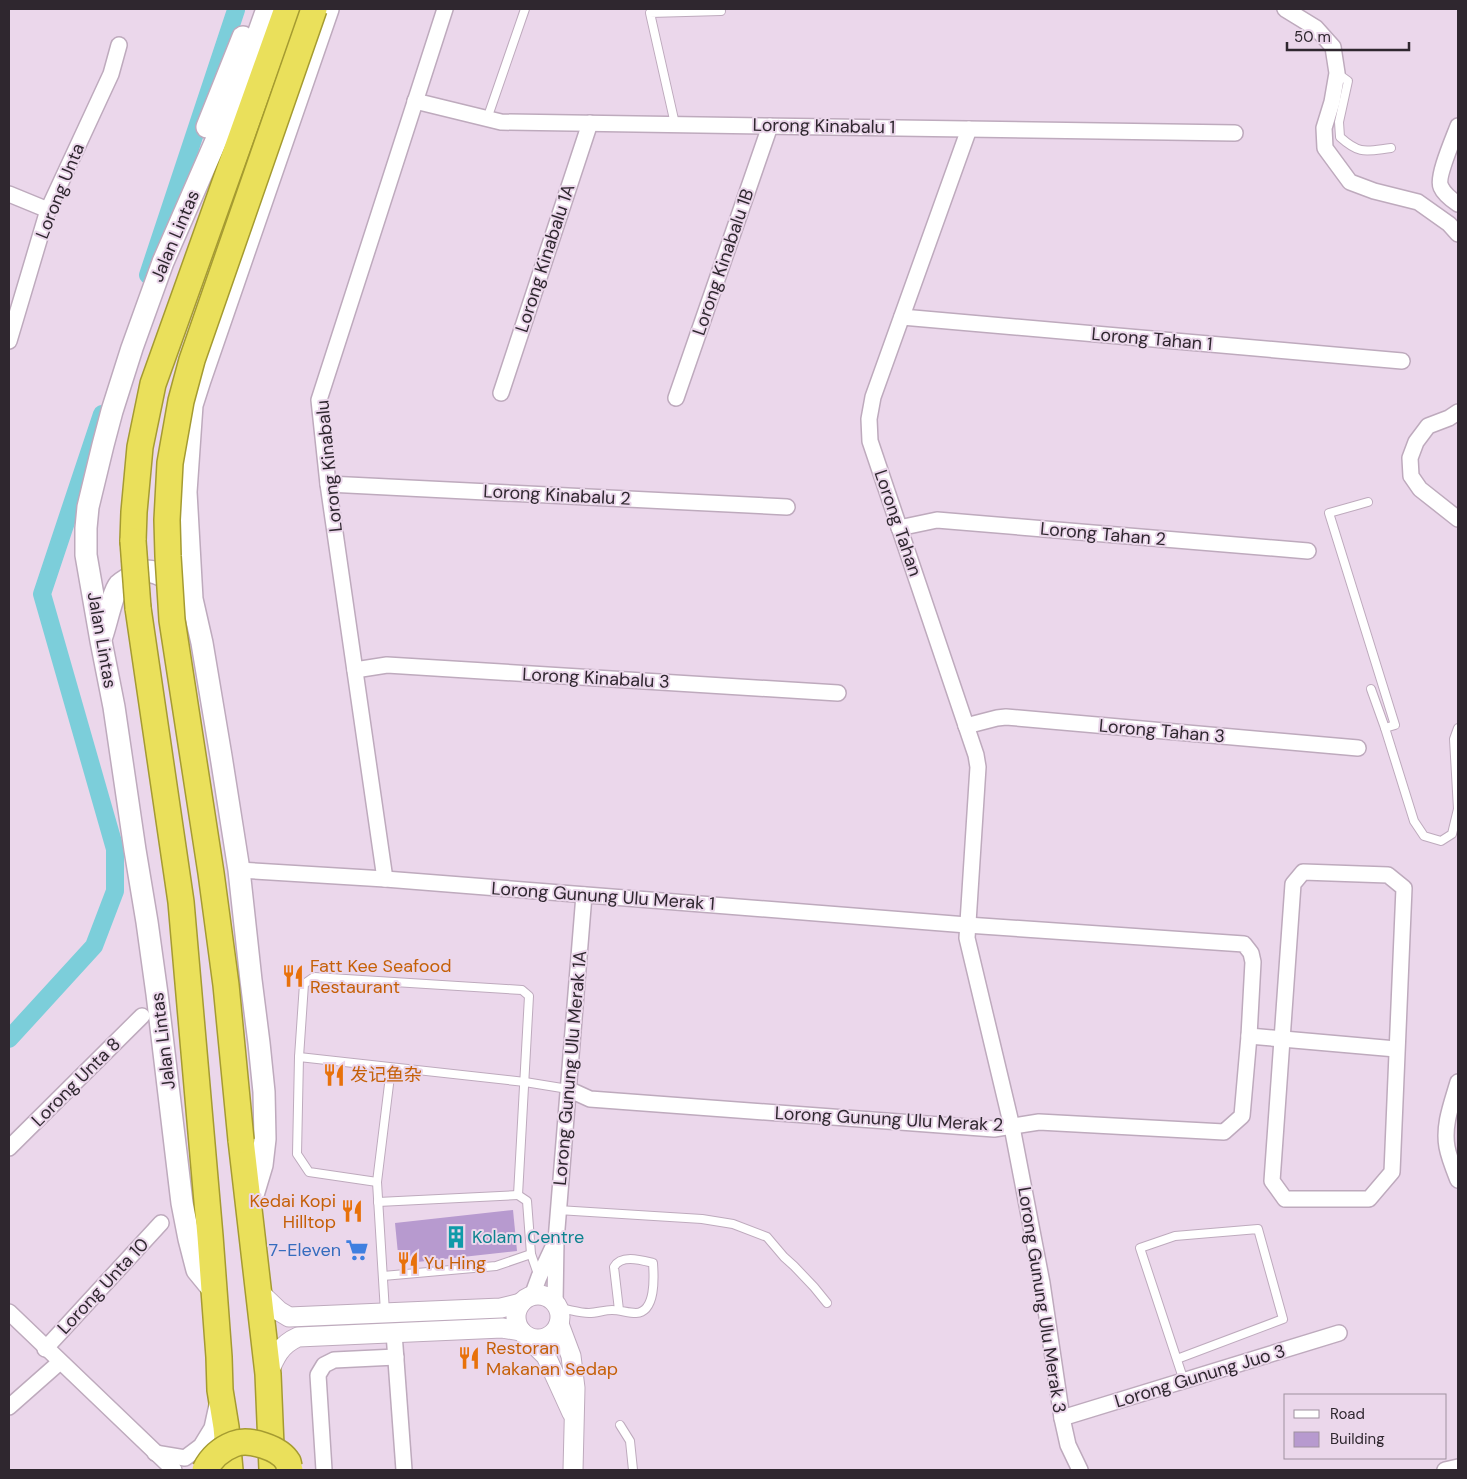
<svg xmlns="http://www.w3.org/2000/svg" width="1467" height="1479" viewBox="0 0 1467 1479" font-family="'DM Sans','Noto Sans SC',sans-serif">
  <rect width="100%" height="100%" fill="#ebd7eb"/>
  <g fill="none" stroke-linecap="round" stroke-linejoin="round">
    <g stroke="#7cceda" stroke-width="18">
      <path d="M148,275L236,10"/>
      <path d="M9,1039L94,946L115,891V849L42,594L102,414"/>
    </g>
  </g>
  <path fill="#b79acf" d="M513,1210L517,1251L399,1264L395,1223Z"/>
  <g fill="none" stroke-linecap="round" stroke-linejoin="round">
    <defs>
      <g id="service">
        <path d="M1337,73L1348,81L1339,122L1340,137C1360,155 1366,151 1391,148"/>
        <path d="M487,119L525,9"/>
        <path d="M675,124L650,13L721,11"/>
        <path d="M1368,502L1329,513L1395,725L1385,728L1414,821L1424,836L1441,841L1452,834L1458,809L1454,739L1458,728"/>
        <path d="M1371,689L1385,728"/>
        <path d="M299,1057L525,1082L568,1089"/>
        <path d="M377,1182L309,1172L297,1154L299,1057L304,984L314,977L522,990L529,996L518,1195"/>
        <path d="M518,1195L527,1201L531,1254L539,1277"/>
        <path d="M378,1202L518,1195"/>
        <path d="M558,1210L702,1219L733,1224L767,1237L784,1257L794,1266L814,1287L827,1303"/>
        <path d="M383,1276L496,1266L531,1254"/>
        <path d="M558,1308C568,1309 579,1313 589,1313C597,1313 604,1310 612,1310C620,1310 628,1313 636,1313C656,1312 654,1277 653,1263C641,1260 621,1254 614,1267L619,1310"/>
        <path d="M385,1312L377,1182L391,1068"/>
        <path d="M1177,1359L1283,1319L1258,1229L1175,1236L1140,1248L1184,1381"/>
        <path d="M620,1425L630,1441L633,1470"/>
      </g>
      <g id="minor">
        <path d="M1285,9L1316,28L1333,47L1337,73L1332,102L1324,128L1325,148L1336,163L1350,182L1374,191L1418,202L1449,224L1458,234"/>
        <path d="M415,101L501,122L1235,133"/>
        <path d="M1458,126C1454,137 1436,178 1441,187C1444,194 1452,200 1458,204"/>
        <path d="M969,129L873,397L869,419L870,441L976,755L978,767L967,938L1012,1127L1042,1283L1062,1418L1068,1445L1080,1470"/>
        <path d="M9,194L48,210"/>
        <path d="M902,317L1402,361"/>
        <path d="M9,341L48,210L111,74L119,45"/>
        <path d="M501,393L590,123"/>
        <path d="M676,398L770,126"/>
        <path d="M1458,412L1449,418L1428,426L1416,442L1410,458L1411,476L1420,489L1458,519"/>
        <path d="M328,484L787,507"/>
        <path d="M899,528L937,520L1308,551"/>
        <path d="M355,670L387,665L838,693"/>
        <path d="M966,726L997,718L1006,717L1358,748"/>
        <path d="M239,870L385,879L967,925L1244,944L1251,953L1253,962L1249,1036L1242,1116L1224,1132L1039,1122L994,1129L590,1099L568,1089"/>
        <path d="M1303,872L1388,875L1404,888L1392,1172L1369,1199H1285L1272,1181L1293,884Z"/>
        <path d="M385,879L328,484L319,400L445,9"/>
        <path d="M1249,1036L1396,1049"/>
        <path d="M1458,1082C1452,1103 1443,1125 1447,1147C1449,1158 1454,1170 1458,1180"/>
        <path d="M9,1148L142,1016"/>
        <path d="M532,1296L539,1277L553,1247"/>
        <path d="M555,1303L556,1241L584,895"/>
        <path d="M9,1312L174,1470"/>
        <path d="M394,1333L404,1470"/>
        <path d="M45,1349L161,1223"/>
        <path d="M9,1407L60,1362"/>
        <path d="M1062,1418L1339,1333"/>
        <path d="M155,1453L185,1458L201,1446L212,1428L217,1405"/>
        <path d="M324,1470L318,1375L324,1365L334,1360L396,1357"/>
        <path d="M1445,1470L1458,1467"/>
      </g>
      <g id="tertiary">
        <path d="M258,1291L279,1311L289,1317L501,1308L521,1303"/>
        <circle cx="538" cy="1317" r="22"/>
        <path d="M559,1324L571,1356L575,1388L573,1470"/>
        <path d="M526,1336L546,1356L572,1413"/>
        <path d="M268,1374C275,1357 280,1345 298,1337L502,1328L521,1331"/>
      </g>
      <g id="secondary">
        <path d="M207,127L243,37"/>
        <path d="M102,636C106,625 113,592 119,585C122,582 126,580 129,578C148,563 166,575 179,591"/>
        <path d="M250,1205L262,1165L265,1139L264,1092L259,1043L251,980L239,870L221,756L202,643L192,599L186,492L192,405L200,380L328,9"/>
        <path d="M215,1292L197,1270L189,1239L182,1203L157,994L147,922L135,850L114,707L101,641L86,555V528L88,507L103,445L112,411L132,348L163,262L239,88L267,9"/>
      </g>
      <g id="trunk">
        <path d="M133,541L134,512L140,447L153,384L287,9"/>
        <path d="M138,608L181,902L210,1236L219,1357L220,1390L226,1427L230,1470"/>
        <path d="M241,1140L268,1374L272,1470"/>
      </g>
    </defs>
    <use href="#service" stroke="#beaabd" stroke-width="10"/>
    <use href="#minor" stroke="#beaabd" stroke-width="18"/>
    <use href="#tertiary" stroke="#beaabd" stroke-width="21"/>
    <use href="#secondary" stroke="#beaabd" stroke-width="24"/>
    <use href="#trunk" stroke="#a59b31" stroke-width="28"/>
    <use href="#service" stroke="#fff" stroke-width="8"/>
    <use href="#minor" stroke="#fff" stroke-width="15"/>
    <use href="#tertiary" stroke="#fff" stroke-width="19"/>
    <use href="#secondary" stroke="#fff" stroke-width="21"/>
    <use href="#trunk" stroke="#eae05b" stroke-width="25"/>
    <defs>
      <g id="trunk-bridge">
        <path d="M133,541L138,608"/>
        <path d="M241,1140L226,985L211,873L172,620L168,556L167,520L170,463L181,401L192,360L314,9"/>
        <path d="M205,1470C211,1458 221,1449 234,1444C249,1438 280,1448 288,1462C289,1465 289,1468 290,1470"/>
      </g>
    </defs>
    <use href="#trunk-bridge" stroke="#a59b31" stroke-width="28" stroke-linecap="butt"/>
    <use href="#trunk-bridge" stroke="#eae05b" stroke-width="25"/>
  </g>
  <defs>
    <symbol id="restaurant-bare" viewBox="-9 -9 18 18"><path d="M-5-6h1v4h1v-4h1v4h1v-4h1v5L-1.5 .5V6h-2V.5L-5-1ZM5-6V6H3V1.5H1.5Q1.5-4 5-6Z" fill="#e8710a" stroke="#ebd7eb" stroke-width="2.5" paint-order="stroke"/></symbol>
    <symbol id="building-bare" viewBox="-9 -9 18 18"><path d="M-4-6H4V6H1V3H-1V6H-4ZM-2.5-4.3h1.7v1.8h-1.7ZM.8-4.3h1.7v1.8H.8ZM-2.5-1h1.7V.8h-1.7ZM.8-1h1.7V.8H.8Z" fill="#0f9aa8" stroke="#ebd7eb" stroke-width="2.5" paint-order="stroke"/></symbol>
    <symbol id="supermarket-bare" viewBox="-9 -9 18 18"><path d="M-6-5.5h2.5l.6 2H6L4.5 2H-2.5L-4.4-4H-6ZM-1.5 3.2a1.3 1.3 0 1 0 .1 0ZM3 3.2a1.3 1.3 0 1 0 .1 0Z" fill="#3f7fe0" stroke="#ebd7eb" stroke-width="2.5" paint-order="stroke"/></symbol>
  </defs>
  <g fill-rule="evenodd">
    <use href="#restaurant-bare" x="277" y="960" width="32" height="32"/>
    <use href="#restaurant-bare" x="318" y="1059" width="32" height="32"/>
    <use href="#restaurant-bare" x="336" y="1195" width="32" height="32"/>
    <use href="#building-bare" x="440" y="1221" width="32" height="32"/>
    <use href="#supermarket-bare" x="341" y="1234" width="32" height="32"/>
    <use href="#restaurant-bare" x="392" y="1247" width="32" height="32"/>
    <use href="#restaurant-bare" x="453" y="1342" width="32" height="32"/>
  </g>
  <g text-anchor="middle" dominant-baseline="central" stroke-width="4" stroke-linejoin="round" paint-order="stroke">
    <g font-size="18" fill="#2f272f" stroke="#ebd7eb">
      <text transform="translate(824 126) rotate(1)">Lorong Kinabalu 1</text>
      <text transform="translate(60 191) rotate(-68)">Lorong Unta</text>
      <text transform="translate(175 236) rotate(-67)">Jalan Lintas</text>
      <text transform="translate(545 258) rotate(-72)">Lorong Kinabalu 1A</text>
      <text transform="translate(723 262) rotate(-71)">Lorong Kinabalu 1B</text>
      <text transform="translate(1152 339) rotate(5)">Lorong Tahan 1</text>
      <text transform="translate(329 466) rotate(-96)">Lorong Kinabalu</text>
      <text transform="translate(557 495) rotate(3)">Lorong Kinabalu 2</text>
      <text transform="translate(898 523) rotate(71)">Lorong Tahan</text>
      <text transform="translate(1103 534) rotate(5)">Lorong Tahan 2</text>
      <text transform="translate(102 640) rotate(80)">Jalan Lintas</text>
      <text transform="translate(596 678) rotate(3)">Lorong Kinabalu 3</text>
      <text transform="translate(1162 731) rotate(5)">Lorong Tahan 3</text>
      <text transform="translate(603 896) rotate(4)">Lorong Gunung Ulu Merak 1</text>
      <text transform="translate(163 1041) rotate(-97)">Jalan Lintas</text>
      <text transform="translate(570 1068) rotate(-85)">Lorong Gunung Ulu Merak 1A</text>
      <text transform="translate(76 1082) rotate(-45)">Lorong Unta 8</text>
      <text transform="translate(889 1119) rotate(3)">Lorong Gunung Ulu Merak 2</text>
      <text transform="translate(103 1286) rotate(-47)">Lorong Unta 10</text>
      <text transform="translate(1042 1300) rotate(81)">Lorong Gunung Ulu Merak 3</text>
      <text transform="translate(1200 1376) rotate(-17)">Lorong Gunung Juo 3</text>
    </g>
    <g font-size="18" fill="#c56008" stroke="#ebd7eb" text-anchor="start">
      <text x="310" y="966">Fatt Kee Seafood<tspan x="310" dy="21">Restaurant</tspan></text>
      <text x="350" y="1075">发记鱼杂</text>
      <text x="336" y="1201" text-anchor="end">Kedai Kopi<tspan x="336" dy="21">Hilltop</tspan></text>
      <text x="424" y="1263">Yu Hing</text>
      <text x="486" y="1348">Restoran<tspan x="486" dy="21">Makanan Sedap</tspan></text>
    </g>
    <g font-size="18" fill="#0d838f" stroke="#ebd7eb" text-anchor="start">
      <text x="472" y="1237">Kolam Centre</text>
    </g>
    <g font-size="18" fill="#366cbe" stroke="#ebd7eb" text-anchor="end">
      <text x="341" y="1250">7-Eleven</text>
    </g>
  </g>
  <rect width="1467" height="1479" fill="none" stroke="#2f272f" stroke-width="20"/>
  <rect x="1284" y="1394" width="162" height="65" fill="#ebd7eb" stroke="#a091a0"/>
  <rect x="1294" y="1410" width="25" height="8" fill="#ffffff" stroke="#a091a0"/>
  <text x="1330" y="1419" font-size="15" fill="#2f272f">Road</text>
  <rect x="1294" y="1432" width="25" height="15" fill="#b79acf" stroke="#a091a0"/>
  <text x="1330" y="1444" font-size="15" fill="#2f272f">Building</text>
  <path d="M1287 42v8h122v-8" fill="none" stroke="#2f272f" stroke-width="2.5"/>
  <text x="1294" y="42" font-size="15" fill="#2f272f" stroke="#ebd7eb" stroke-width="4" paint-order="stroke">50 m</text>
</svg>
